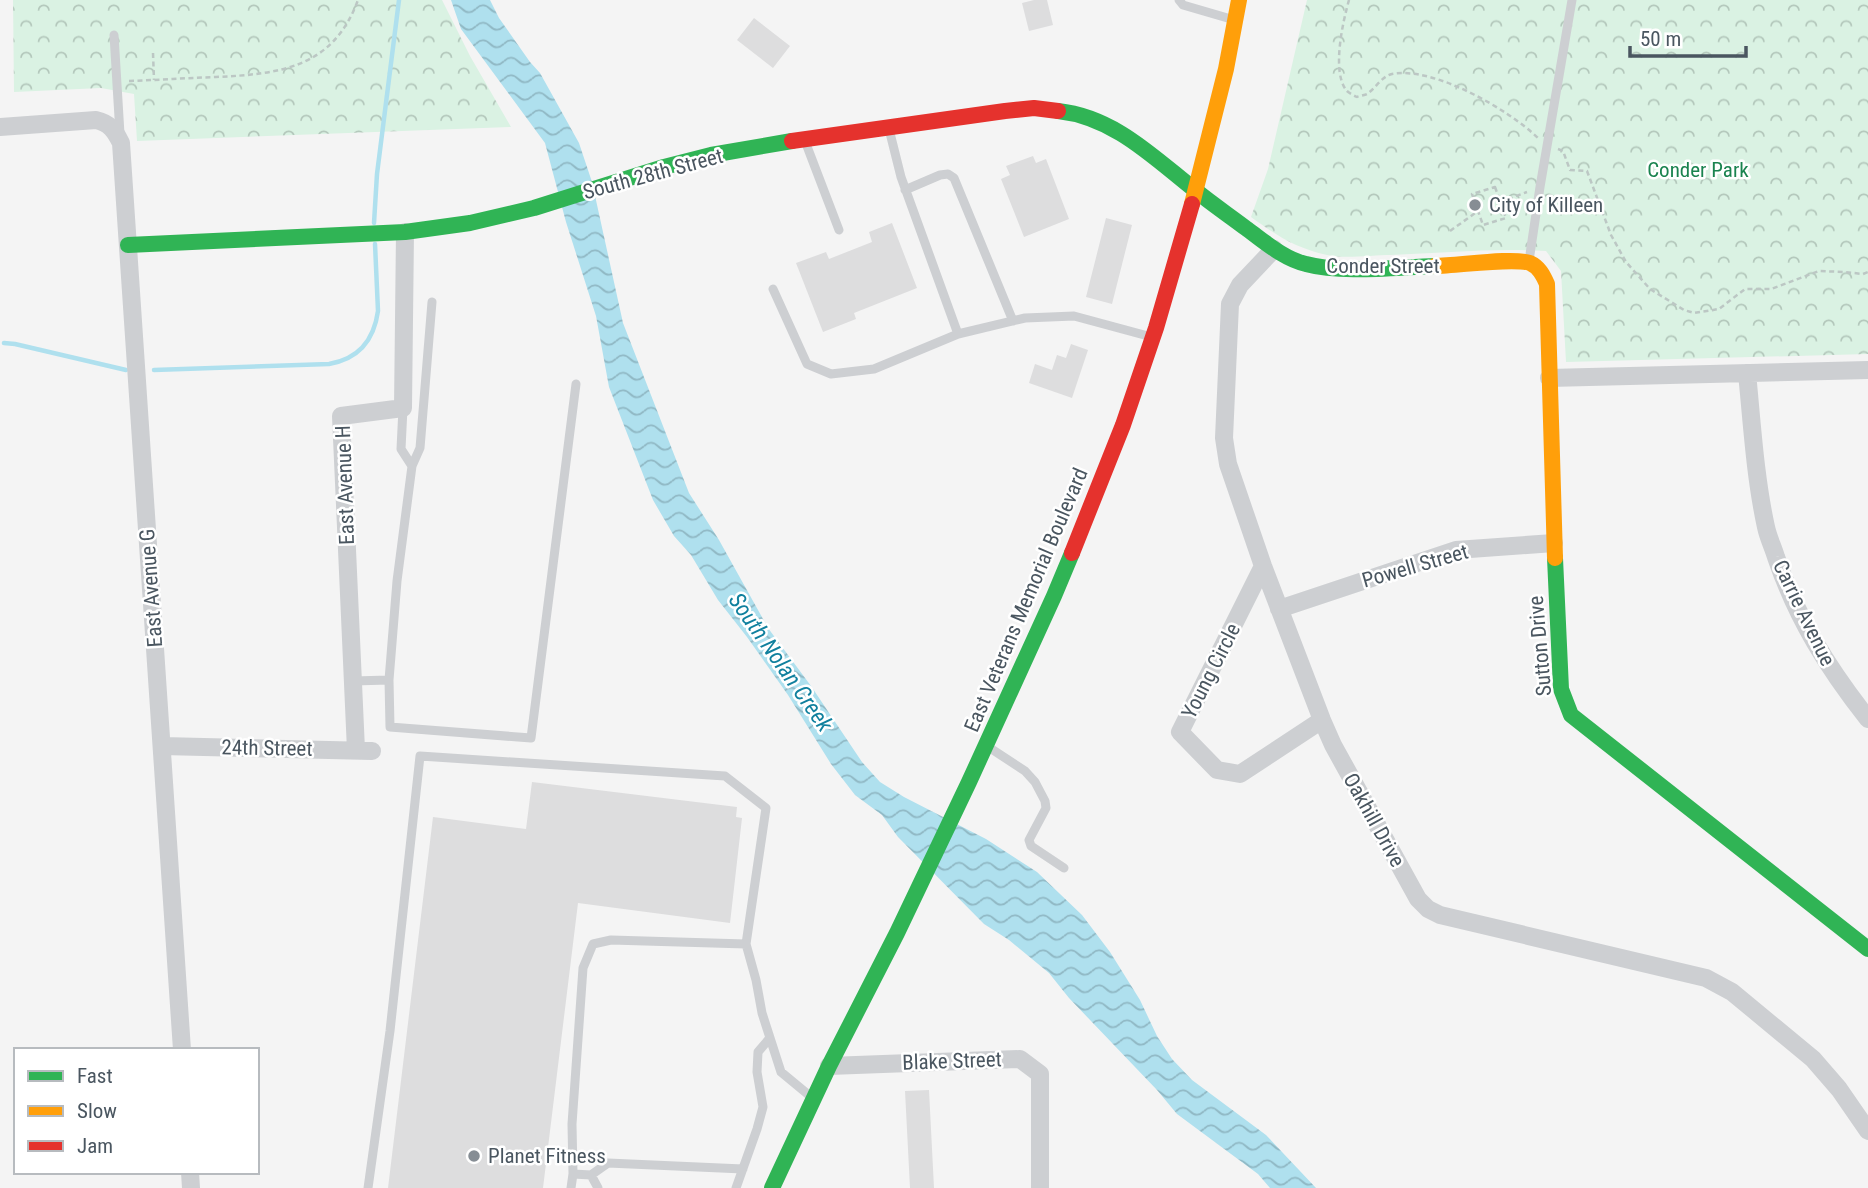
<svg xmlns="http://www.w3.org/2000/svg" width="1868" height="1188" font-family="'Roboto Condensed',sans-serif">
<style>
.park{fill:url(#park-crowns)}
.water{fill:url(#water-waves)}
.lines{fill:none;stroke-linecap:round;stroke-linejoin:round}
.stream{stroke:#afe0ee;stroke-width:4.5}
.building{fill:#ddddde}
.path{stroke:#bcc7c4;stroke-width:2.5;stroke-dasharray:5 3.5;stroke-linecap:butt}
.lane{stroke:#cdcfd2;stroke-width:9}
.street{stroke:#cdcfd2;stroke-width:18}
.fast{stroke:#30b455;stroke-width:16}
.slow{stroke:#ff9f0a;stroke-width:16}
.jam{stroke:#e5322d;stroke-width:16}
.poi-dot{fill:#868d94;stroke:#fff;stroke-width:2.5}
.labels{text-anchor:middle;stroke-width:5;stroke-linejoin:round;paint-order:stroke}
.park-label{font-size:21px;fill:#1a834f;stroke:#fff}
.street-label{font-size:21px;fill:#4a5660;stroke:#fff}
.poi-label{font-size:21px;fill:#4a5660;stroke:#fff;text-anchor:start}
.water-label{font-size:23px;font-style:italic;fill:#10809e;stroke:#fff}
</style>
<defs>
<pattern id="park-crowns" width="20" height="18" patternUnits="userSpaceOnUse" patternTransform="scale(1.75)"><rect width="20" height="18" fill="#daf2e3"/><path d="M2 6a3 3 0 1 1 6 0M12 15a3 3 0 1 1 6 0" fill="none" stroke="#b3c7bb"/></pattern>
<pattern id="water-waves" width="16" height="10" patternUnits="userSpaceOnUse" patternTransform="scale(1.75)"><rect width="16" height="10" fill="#afe0ee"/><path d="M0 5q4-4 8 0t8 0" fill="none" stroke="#90b8c4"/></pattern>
</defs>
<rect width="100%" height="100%" fill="#f4f4f4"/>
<path class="park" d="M13 0H442L470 56 511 127 137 141 134 94 101 88 14 92Z
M1307 0H1868V354L1566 362 1561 271 1546 251C1494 248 1443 253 1391 255 1372 255 1345 259 1327 255 1295 248 1276 235 1251 217L1268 169Z"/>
<path class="water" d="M451 0H490L499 18 530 62 540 73 579 143 592 182 623 323 689 493 719 540 768 628 811 686 862 762 880 782 904 797 986 839 1037 872 1082 915 1110 952 1140 1000 1157 1036 1172 1059 1192 1080 1266 1135 1316 1188H1270L1258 1174 1177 1114 1157 1090 1069 998 1049 973 1009 940 984 924 898 837 882 815 855 795 831 764 788 695 747 637 718 600 691 555 674 536 653 500 609 387 596 316 566 222 545 143 461 29Z"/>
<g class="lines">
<path class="stream" d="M374 223 377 174 399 0
M4 343 15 344 126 370
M154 370 329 364C358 359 374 340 378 311L375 244"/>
</g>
<path class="building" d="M1034 0H1047L1053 25 1029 31 1022 3Z
M754 18 790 46 773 68 737 40Z
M1033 156 1036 163 1046 159 1069 219 1024 237 1001 179 1010 175 1006 166Z
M1106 218 1132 225 1112 304 1086 297Z
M892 223 917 288 854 313 856 319 823 332 796 263 826 252 829 259 872 242 869 232Z
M1071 344 1088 350 1072 398 1029 383 1035 364 1052 370 1057 355 1066 358Z
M532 782 737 807 736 817 742 818 730 923 578 903 543 1188H388L433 817 526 829Z
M929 1090 934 1188H910L905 1091Z"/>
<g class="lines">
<path class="path" d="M1349 0C1343 21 1331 73 1347 91 1349 93 1355 96 1357 97 1359 96 1365 95 1367 94 1376 88 1382 76 1392 74 1434 66 1509 110 1538 138
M153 53 154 80
M129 81C158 80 187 78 216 77 280 74 333 68 358 0
M1558 149 1563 151 1570 170 1587 171 1611 235 1626 262 1650 289 1684 310 1694 313 1719 309 1745 289H1771L1819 271 1844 272 1863 274 1868 272
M1495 187 1506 218 1483 225 1472 194Z
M1500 202 1527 192
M1450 231 1478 211"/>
<path class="lane" d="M1179 0 1183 5 1231 19
M114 35 120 134
M805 141 839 230
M905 190 940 175 948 174 954 178 1013 321
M1529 261 1540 187 1572 0
M773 289 807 364 831 374 874 369 958 334 901 177 889 129
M958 334 1025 318 1074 316 1148 336
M412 466 420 448 432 302
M389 680 397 581 412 466 401 449 403 408
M353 681 389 680 390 727 531 738 576 384
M990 748 1025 771 1035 782 1045 801 1046 808 1029 840 1031 846 1064 868
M573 1174 591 1175 608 1163 743 1169
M591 1175 598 1188
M368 1188 390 1031 420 756 725 776 766 808 746 944
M571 1188 573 1174 572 1124 583 968 593 944 611 940 746 944 756 980 762 1013 781 1072 810 1096
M736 1188 757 1129 763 1107 757 1072 758 1052 769 1039"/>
<path class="street" d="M0 127 96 120C110 123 115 131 121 143L182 1050
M1274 249 1240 285 1230 304 1224 438 1228 464 1263 566 1322 720 1333 745 1418 899 1428 909 1440 915 1706 978 1732 992 1813 1059 1839 1089 1868 1131
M1747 373C1752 423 1755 477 1766 527 1768 537 1773 547 1776 557 1797 619 1828 668 1868 719
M1549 378 1868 370
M1263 566 1180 732 1217 770 1240 774 1322 720
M1279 609 1456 550 1554 543
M162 746 372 751
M356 750 341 416 403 408 405 232
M829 1066 1020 1059 1040 1074V1188
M190 1172 191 1188"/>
<path class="fast" d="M1058 111C1114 117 1153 157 1195 190 1212 204 1230 216 1247 229 1265 242 1284 259 1306 264 1343 274 1397 267 1435 266
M128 245 405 232 470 223 534 208 664 167 711 155 792 141
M1555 558 1561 689 1571 715 1868 949
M772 1188 829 1066 897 933 969 782 1054 596 1072 553"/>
<path class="slow" d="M1192 204 1226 69 1239 0
M1435 266C1457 266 1512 257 1530 263 1539 267 1543 275 1547 284L1555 558"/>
<path class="jam" d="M792 141 1005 111 1034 108 1058 111
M1072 553 1123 425 1156 328 1192 204"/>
</g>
<g class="poi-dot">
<circle cx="1475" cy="205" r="7"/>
<circle cx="474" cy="1156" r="7"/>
</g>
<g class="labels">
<g class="park-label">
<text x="1698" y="177">Conder Park</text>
</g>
<g class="street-label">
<text transform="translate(653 174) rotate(-15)" y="7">South 28th Street</text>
<text x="1383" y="273">Conder Street</text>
<text transform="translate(345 485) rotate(-92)" y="7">East Avenue H</text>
<text transform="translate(1415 566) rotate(-16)" y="7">Powell Street</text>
<text transform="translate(151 588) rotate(-94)" y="7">East Avenue G</text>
<text transform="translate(1026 600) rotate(-67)" y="7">East Veterans Memorial Boulevard</text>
<text transform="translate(1804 613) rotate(64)" y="7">Carrie Avenue</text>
<text transform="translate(1540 646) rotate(-95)" y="7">Sutton Drive</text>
<text transform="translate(1211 671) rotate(-63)" y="7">Young Circle</text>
<text transform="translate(267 748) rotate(1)" y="7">24th Street</text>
<text transform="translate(1374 820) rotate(61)" y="7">Oakhill Drive</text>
<text transform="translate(952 1061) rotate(-2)" y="7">Blake Street</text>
</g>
<g class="poi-label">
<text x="1489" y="212">City of Killeen</text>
<text x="488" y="1163">Planet Fitness</text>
</g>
<g class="water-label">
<text transform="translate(781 662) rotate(55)" y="8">South Nolan Creek</text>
</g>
</g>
<rect x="14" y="1048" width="245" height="126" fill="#ffffff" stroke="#b7bbbf" stroke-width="2"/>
<rect x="28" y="1071" width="35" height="10" fill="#30b455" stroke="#b7bbbf" stroke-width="2"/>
<text x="77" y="1083" font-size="21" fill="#4a5660">Fast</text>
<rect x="28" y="1106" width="35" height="10" fill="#ff9f0a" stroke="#b7bbbf" stroke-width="2"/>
<text x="77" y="1118" font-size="21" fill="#4a5660">Slow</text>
<rect x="28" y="1141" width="35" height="10" fill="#e5322d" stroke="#b7bbbf" stroke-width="2"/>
<text x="77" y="1153" font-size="21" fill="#4a5660">Jam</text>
<path d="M1630 46v10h116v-10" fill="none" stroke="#4a5660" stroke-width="3.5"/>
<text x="1640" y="46" font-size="21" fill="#4a5660" stroke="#ffffff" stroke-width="5" paint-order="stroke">50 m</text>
</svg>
